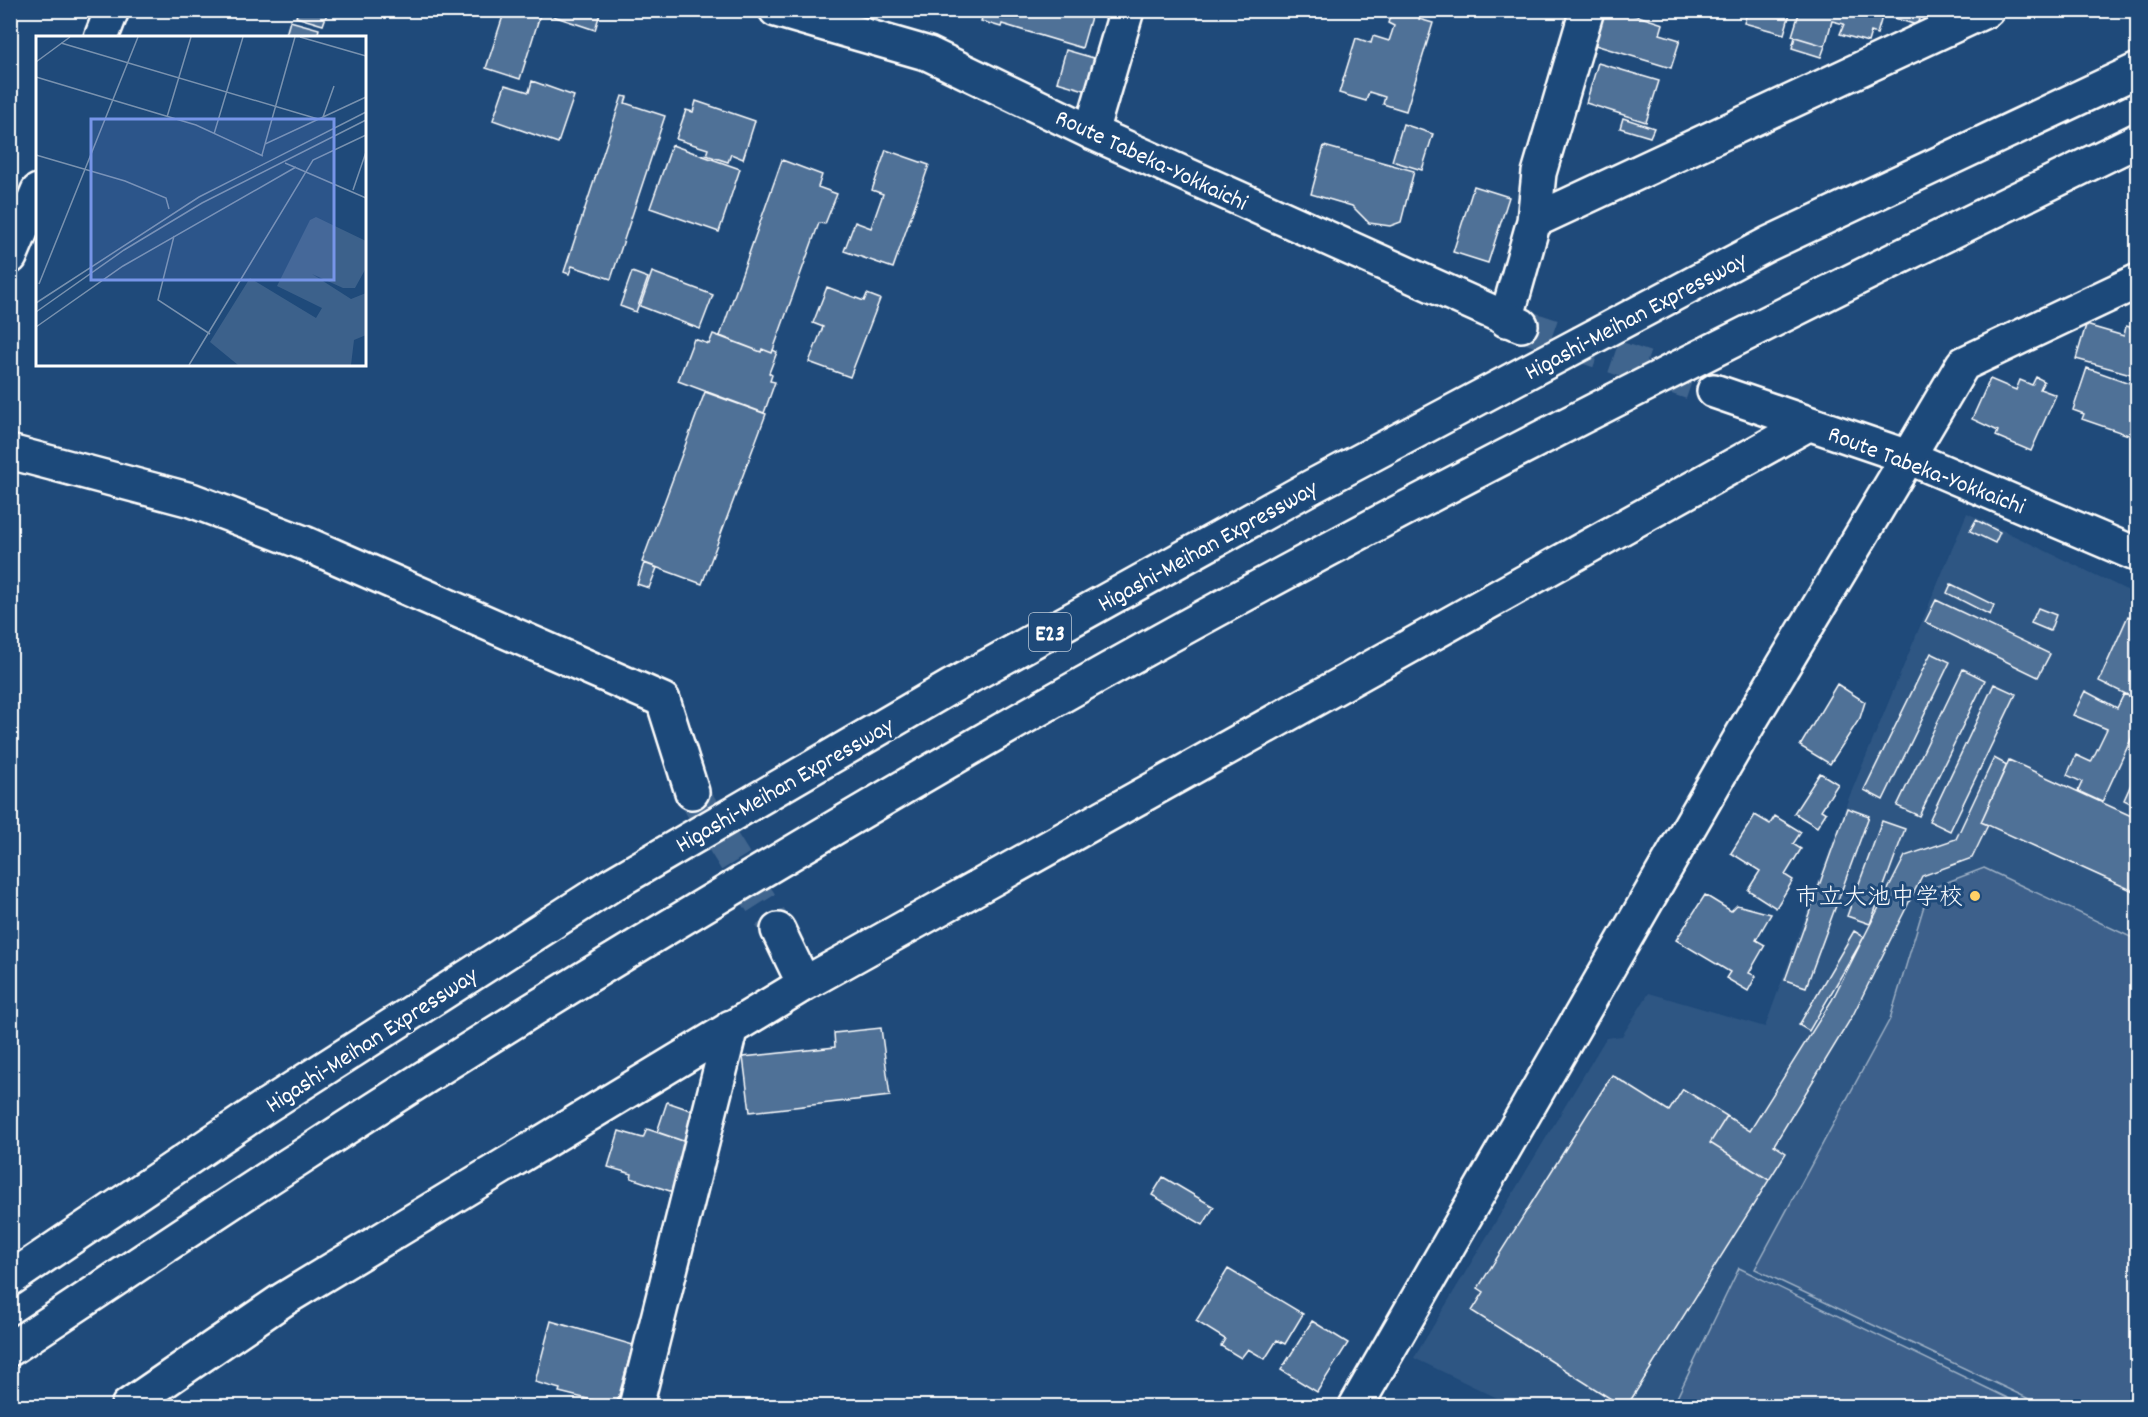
<svg xmlns="http://www.w3.org/2000/svg" width="2148" height="1417" font-family="Dekko,'Klee One',sans-serif">
<style>
.built{fill:#2e5683}
.green{fill:#3c618b;stroke:#9eb0c5;stroke-width:1.5}
.building{fill:#507197;stroke:#fff;stroke-width:1.5}
.lines{fill:none;stroke-linecap:round;stroke-linejoin:round}
.minor-tunnel{stroke:#41658e;stroke-width:33;stroke-dasharray:33 16;stroke-linecap:butt}
.secondary-tunnel{stroke:#41658e;stroke-width:33;stroke-dasharray:33 16;stroke-linecap:butt}
.minor-casing{stroke:#fff;stroke-width:38}
.tertiary-casing{stroke:#fff;stroke-width:38}
.secondary-casing{stroke:#fff;stroke-width:38}
.motorway-casing{stroke:#fff;stroke-width:38}
.minor{stroke:#1f4a7a;stroke-width:33}
.tertiary{stroke:#1f4a7a;stroke-width:33}
.secondary{stroke:#1f4a7a;stroke-width:33}
.motorway{stroke:#1f4a7a;stroke-width:33}
.poi-dot{fill:#ffd166;stroke:#1f4a7a;stroke-width:2}
.labels{text-anchor:middle;stroke-width:6;stroke-linejoin:round;paint-order:stroke}
.shield{fill:#1f4a7a;stroke:#bcc9d7;stroke-width:1.5}
.shield-label{font-size:22px;font-weight:bold;fill:#fff}
.street-label{font-size:24px;fill:#fff;stroke:#1f4a7a}
.poi-label{font-size:24px;fill:#fff;stroke:#1f4a7a;text-anchor:end}
.inset-road{fill:none;stroke:#7992af;stroke-width:1.5}
.view{fill:#7795e8;fill-opacity:0.15;stroke:#7795e8;stroke-width:3}
.inset-edge{fill:none;stroke:#fff;stroke-width:3}
</style>
<rect width="100%" height="100%" fill="#1f4a7a"/>
<filter id="ink" filterUnits="userSpaceOnUse"><feTurbulence type="fractalNoise" baseFrequency=".0167" numOctaves="2"/><feDisplacementMap in="SourceGraphic" scale="12" xChannelSelector="R" yChannelSelector="G"/><feConvolveMatrix kernelMatrix="1 2 1 2 8 2 1 2 1" color-interpolation-filters="sRGB"/></filter>
<g filter="url(#ink)">
<path class="built" d="M1967 513 2137 595V1406H1514L1414 1358 1606 1038 1622 1036 1649 993 1765 1027 1848 800Z"/>
<path class="green" d="M1984 868 2137 940V1406H2044L1755 1269 1890 1019 1929 889Z
M1739 1268 2024 1406H1673Z"/>
<path class="building" d="M298 10H326L328 11 323 25 296 17Z
M505 10H601L595 30 541 12 520 79 486 68Z
M977 10H1093L1082 48 1002 24 1001 27 981 21 982 18 976 16Z
M1392 10H1422L1419 19 1433 23 1406 111 1383 104 1385 97 1369 92 1366 101 1339 93 1356 38 1371 43 1373 36 1389 41 1394 26 1388 23Z
M1605 10H1619L1663 24 1660 34 1680 40 1671 68 1595 45Z
M1748 10H1791L1784 34 1744 23Z
M1800 10H1884L1877 34 1871 32 1868 42 1840 34 1844 24 1832 21 1825 46 1792 36Z
M1892 10H1922L1917 25 1890 17Z
M290 21 319 29 317 38H285Z
M1795 37 1825 46 1821 57 1792 48Z
M1066 50 1097 59 1088 91 1057 82Z
M1598 63 1659 81 1646 122 1586 103Z
M532 81 574 96 558 143 493 120 505 85 529 92Z
M622 96 627 97 625 103 665 116 611 279 572 266 569 274 564 272Z
M696 101 755 121 743 159 731 154 728 162 706 155 708 149 676 139 686 110 693 112Z
M1623 118 1654 128 1650 137 1620 128Z
M1403 124 1433 134 1422 170 1392 161Z
M672 145 740 169 719 232 650 208Z
M1324 146 1414 171 1401 222 1390 226 1369 223 1352 206 1311 194Z
M886 150 929 165 893 268 844 251 855 222 871 228 883 194 872 190Z
M782 160 822 175 818 187 837 194 825 224 819 223 772 353 762 349 761 352 720 336Z
M1474 186 1509 197 1488 263 1453 252Z
M632 272 648 278 636 312 620 306Z
M652 272 713 295 700 329 640 306Z
M827 287 864 301 867 294 880 299 850 377 809 362 823 327 813 323Z
M2086 325 2124 336 2126 326 2138 329V376L2076 359Z
M713 334 761 352 762 349 772 353 773 350 777 352 769 373 772 375 770 381 775 382 764 413 678 381 694 339 709 344Z
M2087 368 2138 386V434L2134 437 2082 419 2084 414 2073 410Z
M2036 377 2044 381 2040 389 2056 395 2031 451 1996 436 1998 431 1972 419 1990 379 2016 390 2020 380 2032 385Z
M705 392 766 414 702 584 642 562Z
M1976 520 2000 532 1995 543 1970 531Z
M644 563 657 568 649 588 637 584Z
M1951 584 1994 605 1990 615 1947 593Z
M1936 600 2050 654 2038 677 1925 622Z
M2038 608 2056 615 2050 631 2031 623Z
M2128 616 2138 620V700L2099 681Z
M1931 653 1950 662 1883 800 1864 790Z
M1963 669 1985 680 1919 816 1897 806Z
M1837 684 1865 702 1860 718 1830 764 1800 746Z
M1994 684 2016 694 1950 831 1929 821Z
M2085 691 2117 708 2124 694 2138 700V735L2134 733 2102 802 2078 791 2082 782 2067 775 2076 755 2091 762 2107 729 2073 715Z
M1994 758 2007 765 1981 822 1988 825 1972 858 1922 876 1853 1015 1774 1145 1786 1153 1769 1180 1710 1143 1727 1116 1750 1131 1832 1000 1905 856 1956 839Z
M2009 760 2138 819V893L1981 822Z
M1820 773 1838 784 1821 810 1826 813 1817 827 1794 813Z
M2133 780 2138 782V807L2124 800Z
M1847 808 1869 816 1806 987 1785 980Z
M1755 815 1770 824 1775 816 1801 832 1793 844 1801 849 1785 875 1793 880 1776 908 1748 890 1760 871 1731 853Z
M1882 821 1905 829 1870 924 1847 916Z
M1705 895 1731 911 1737 905 1771 914 1756 940 1765 945 1749 973 1756 976 1748 991 1726 978 1730 972 1676 940Z
M1854 931 1864 937 1809 1031 1799 1025Z
M881 1028 890 1096 750 1112 743 1057 835 1047 834 1033Z
M1612 1075 1669 1111 1683 1089 1727 1116 1710 1143 1769 1180 1627 1406H1622L1472 1311 1484 1292 1478 1288Z
M667 1102 699 1113 689 1143 657 1132Z
M647 1129 689 1143 673 1192 631 1178 632 1174 608 1167 619 1131 643 1138Z
M1163 1177 1214 1207 1203 1225 1152 1195Z
M1228 1269 1303 1314 1285 1344 1277 1340 1265 1359 1248 1349 1241 1358 1221 1346 1225 1339 1196 1321Z
M551 1321 633 1345 616 1406 559 1392 560 1389 535 1382Z
M1312 1321 1348 1343 1317 1392 1281 1370Z"/>
<g class="lines">
<path class="minor-tunnel" d="M692 792 778 930"/>
<path class="secondary-tunnel" d="M1521 325 1714 391"/>
<g class="minor-casing">
<path id="minor" d="M101 38 112 10
M1091 132 1127 10
M1534 221 1539 173 1587 10
M10 257 38 191
M1506 320 1534 221 1987 10
M10 452 191 500 304 543 663 700 692 792
M1908 457 1963 364 2138 281
M778 930 804 984
M128 1406 284 1299 804 984 1808 424
M636 1406 731 1027"/>
</g>
<g class="tertiary-casing">
<path id="tertiary" d="M1356 1406 1749 723 1908 457"/>
</g>
<g class="secondary-casing">
<path id="secondary" d="M776 10 929 54 1091 132 1521 325
M1714 391 1908 457 2138 555"/>
</g>
<g class="motorway-casing">
<path id="motorway" d="M10 1279 266 1106 611 885 952 686 1311 487 1768 244 2138 70
M10 1349C106 1286 201 1221 298 1159 521 1013 750 876 981 742 1357 525 1747 331 2138 140"/>
</g>
<use href="#minor" class="minor"/>
<use href="#tertiary" class="tertiary"/>
<use href="#secondary" class="secondary"/>
<use href="#motorway" class="motorway"/>
</g>
</g>
<circle class="poi-dot" cx="1975" cy="896" r="6"/>
<g class="labels">
<rect class="shield" x="1029" y="613" width="42" height="38" rx="4.5"/>
<g class="shield-label">
<text x="1050" y="640">E23</text>
</g>
<g class="street-label">
<text transform="translate(1152 159) rotate(25)" y="8">Route Tabeka-Yokkaichi</text>
<text transform="translate(1635 315) rotate(-28)" y="8">Higashi-Meihan Expressway</text>
<text transform="translate(1927 469) rotate(21)" y="8">Route Tabeka-Yokkaichi</text>
<text transform="translate(1207 545) rotate(-29)" y="8">Higashi-Meihan Expressway</text>
<text transform="translate(784 784) rotate(-30)" y="8">Higashi-Meihan Expressway</text>
<text transform="translate(371 1039) rotate(-33)" y="8">Higashi-Meihan Expressway</text>
</g>
<g class="poi-label">
<text x="1963" y="904">市立大池中学校</text>
</g>
</g>
<g transform="translate(36 36)">
<rect width="330" height="330" fill="#1f4a7a"/>
<path d="M280 181 330 205V232L319 252H307L276 238 315 263 330 257V299L318 304 315 329H202L174 306 214 242 280 282 286 272 241 250 274 184Z" fill="#3c618b"/>
<path class="inset-road" d="M264 1 330 20M25 7 282 83M0 26 34 1M0 41 160 89 227 120M131 81 155 1M287 81 298 50M178 98 207 1M229 108 259 1M0 119 89 145 130 162 133 173M226 119 229 108 330 61M249 127 330 162M317 154 330 116M138 200 122 264 174 298M3 248 102 1M0 267 163 161 330 76M0 276 88 214 166 167 330 84M0 291 87 230 260 131M153 329 277 124 330 99"/>
<path class="view" d="M55 83H298V244H55Z"/>
<rect width="330" height="330" class="inset-edge"/>
</g>
<rect width="2148" height="1417" fill="none" stroke="#1f4a7a" stroke-width="36"/>
<rect x="18" y="18" width="2112" height="1381" fill="none" stroke="#fff" stroke-width="2" filter="url(#ink)"/>
</svg>
